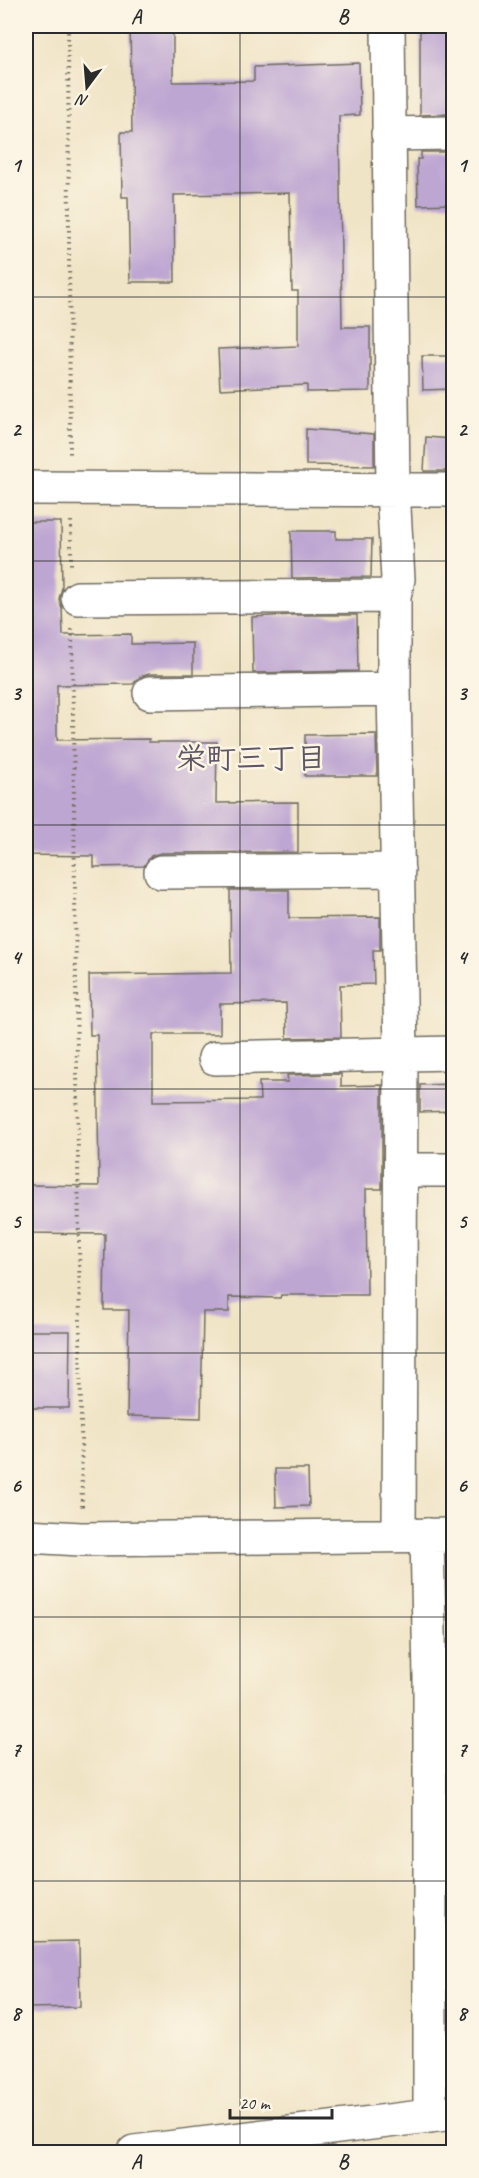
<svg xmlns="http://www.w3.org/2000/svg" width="479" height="2178" font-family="Caveat,'Klee One',sans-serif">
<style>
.building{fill:#bda6d2}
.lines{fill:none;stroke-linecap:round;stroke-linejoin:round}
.minor-casing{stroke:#706c61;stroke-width:36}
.path{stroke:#706c61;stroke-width:4;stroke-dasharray:1.5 4.5;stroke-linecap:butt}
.minor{stroke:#fff;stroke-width:33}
.grid{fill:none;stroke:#2b2b2b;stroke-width:1.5;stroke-opacity:0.55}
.labels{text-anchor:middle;stroke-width:5;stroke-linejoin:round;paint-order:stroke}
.neighbourhood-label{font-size:30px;font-weight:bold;fill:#5e5665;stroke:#fcf5e5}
.neatline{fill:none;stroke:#2b2b2b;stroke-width:2}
.grid-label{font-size:20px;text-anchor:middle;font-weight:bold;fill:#2b2b2b}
</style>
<rect width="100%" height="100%" fill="#fcf5e5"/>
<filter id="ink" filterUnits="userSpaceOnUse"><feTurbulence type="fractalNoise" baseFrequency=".0167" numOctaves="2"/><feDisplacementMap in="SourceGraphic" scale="12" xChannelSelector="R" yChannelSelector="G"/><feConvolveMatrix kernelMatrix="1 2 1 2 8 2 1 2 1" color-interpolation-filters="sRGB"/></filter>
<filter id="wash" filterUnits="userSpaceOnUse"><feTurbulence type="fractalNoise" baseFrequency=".008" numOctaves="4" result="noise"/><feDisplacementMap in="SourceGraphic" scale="24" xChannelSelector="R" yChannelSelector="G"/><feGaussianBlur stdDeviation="1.35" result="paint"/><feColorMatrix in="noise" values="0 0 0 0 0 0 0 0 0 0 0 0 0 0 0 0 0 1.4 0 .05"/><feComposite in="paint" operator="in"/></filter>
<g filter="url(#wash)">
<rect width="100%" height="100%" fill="#f0e4c6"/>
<g id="blocks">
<path class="building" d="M130 26H173V82L254 81V67L359 63 360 115 339 116 342 327H370V391L307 392V385L220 389 218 349 298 346V291H292L290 193 174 195 175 282H130L128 197H122L121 132H132Z
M420 31H453V114L420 115Z
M421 152H453V204L418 205 417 159H421Z
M422 356H453V389L423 390Z
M306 429 374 434V466L306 465Z
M426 437 453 439V471H424Z
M26 522H61L62 588 59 599 62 608 63 635 131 634V644L193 643V674H149L140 677 133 684 57 685V740L149 739V742H217L216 803 298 802V852L161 853 151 856 144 866 94 867V856L26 855Z
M291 531H336V539H372L371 577 292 578Z
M292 615H357L358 671 253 673 252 617Z
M376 734 377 776H305V735Z
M230 890H289V918L380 917V950H373L374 984 340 985 341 1037 287 1038 286 1003 220 1004V1034H153V1101L260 1100 259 1082H288L287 1075 341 1074V1086L382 1085V1189H366L367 1295H281L280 1298 229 1297V1312H203L201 1418 127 1416 129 1310H104L105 1234 26 1233V1185L99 1186 97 1035H90L89 975 231 973Z
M453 1084V1111L420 1112V1085Z
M26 1331H70L69 1408H26Z
M275 1469H308L309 1506 276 1507Z
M79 1941 80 2007 26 2008V1942Z"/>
</g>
</g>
<g filter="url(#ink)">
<use href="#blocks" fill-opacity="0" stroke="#706c61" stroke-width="1.5"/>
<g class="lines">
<g class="minor-casing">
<path id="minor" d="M388 26 393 491 398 579 394 596V689L401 1052 399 1534
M388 134 454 133
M26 488 454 490
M78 598 394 596
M150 693 394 689
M161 872 398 870
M215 1058 454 1053
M401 1170H454
M427 1535 430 1678V2116
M26 1536 81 1539 454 1535
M134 2152 454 2113"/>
</g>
<path class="path" d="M68 26 70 454
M71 521V565
M72 629 82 1507"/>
<use href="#minor" class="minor"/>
</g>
</g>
<path class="grid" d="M240 26V2152M26 297H454M26 561H454M26 825H454M26 1089H454M26 1353H454M26 1617H454M26 1881H454"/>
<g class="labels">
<g class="neighbourhood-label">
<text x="251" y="768">栄町三丁目</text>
</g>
</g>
<rect width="479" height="2178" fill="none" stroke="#fcf5e5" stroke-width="66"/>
<g transform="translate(87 87) rotate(196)" stroke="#fcf5e5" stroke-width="4.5" paint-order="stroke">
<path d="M0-4.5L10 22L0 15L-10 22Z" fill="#2b2b2b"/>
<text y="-9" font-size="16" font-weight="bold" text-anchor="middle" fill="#2b2b2b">N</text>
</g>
<path d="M230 2109v9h102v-9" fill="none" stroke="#2b2b2b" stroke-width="3"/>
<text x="239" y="2109" font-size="18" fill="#2b2b2b" stroke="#fcf5e5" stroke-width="4.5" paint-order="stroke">20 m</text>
<rect x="33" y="33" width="413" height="2112" class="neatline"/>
<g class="grid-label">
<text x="136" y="23">A</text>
<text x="343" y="23">B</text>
<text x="16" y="172">1</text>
<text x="462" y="172">1</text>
<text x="16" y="436">2</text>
<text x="462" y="436">2</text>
<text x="16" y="700">3</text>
<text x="462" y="700">3</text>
<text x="16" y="964">4</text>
<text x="462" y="964">4</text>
<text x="16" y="1228">5</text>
<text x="462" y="1228">5</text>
<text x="16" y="1492">6</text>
<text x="462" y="1492">6</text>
<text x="16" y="1756">7</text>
<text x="462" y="1756">7</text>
<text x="16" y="2020">8</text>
<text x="462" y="2020">8</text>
<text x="136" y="2168">A</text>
<text x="343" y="2168">B</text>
</g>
</svg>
